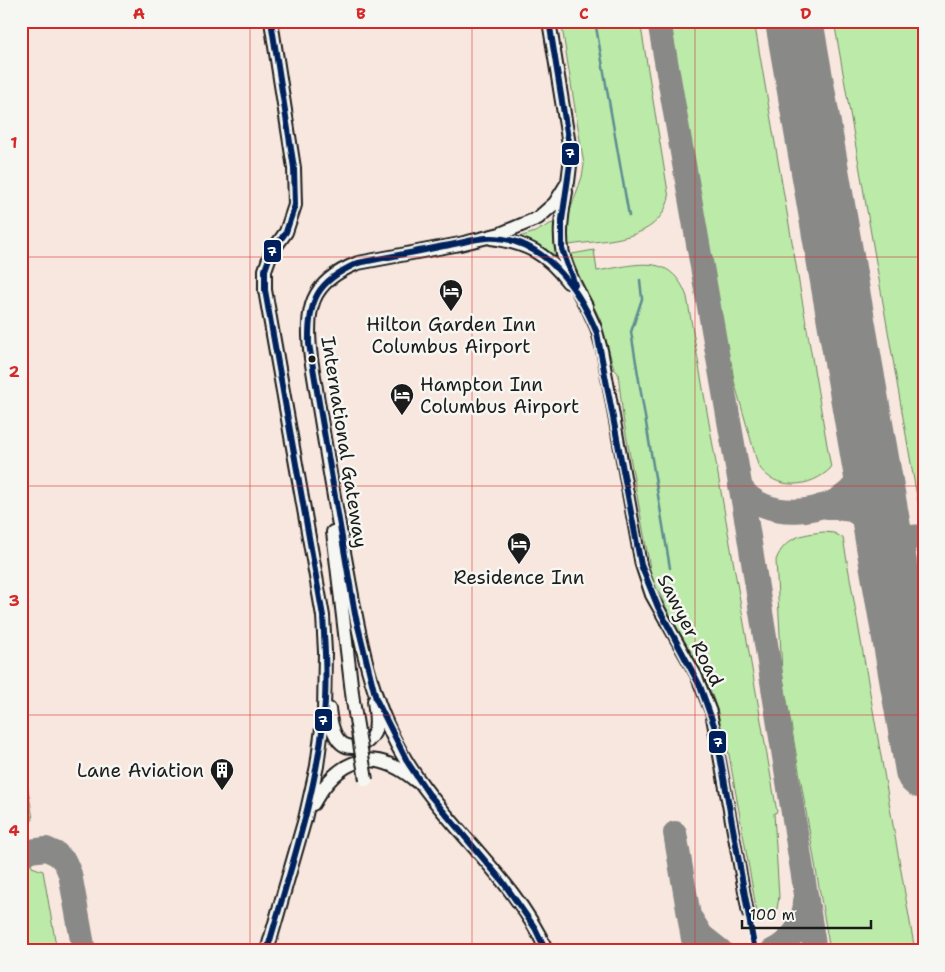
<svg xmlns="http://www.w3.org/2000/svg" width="945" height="972" font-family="'Shantell Sans',sans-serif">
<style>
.built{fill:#f8e7de}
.green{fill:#bceaa8;stroke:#6c8362}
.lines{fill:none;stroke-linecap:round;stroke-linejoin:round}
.stream{stroke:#5c8d91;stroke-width:2.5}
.taxiway{stroke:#898987;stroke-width:24}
.runway{stroke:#898987;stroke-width:58}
.minor-tunnel{stroke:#d5d5d2;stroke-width:10;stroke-dasharray:10 5;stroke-linecap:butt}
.minor-casing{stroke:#1c1c1c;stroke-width:14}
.major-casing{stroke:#1c1c1c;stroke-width:16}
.minor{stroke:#f6f6f2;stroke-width:10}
.major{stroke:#f6f6f2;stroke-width:12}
.major-bridge-casing{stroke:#1c1c1c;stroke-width:16;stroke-linecap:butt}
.major-bridge{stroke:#f6f6f2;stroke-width:12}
.bus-1-casing{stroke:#f6f6f2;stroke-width:10}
.bus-1{stroke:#00205b;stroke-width:6}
.grid{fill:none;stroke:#d62828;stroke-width:1;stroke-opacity:0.55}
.bus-dot{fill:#1c1c1c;stroke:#f6f6f2;stroke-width:2}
.labels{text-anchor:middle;stroke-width:5;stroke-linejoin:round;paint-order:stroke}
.poi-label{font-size:19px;fill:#1c1c1c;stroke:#f6f6f2}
.street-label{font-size:19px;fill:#1c1c1c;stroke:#f6f6f2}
.line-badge{stroke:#f6f6f2;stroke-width:2}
.badge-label{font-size:14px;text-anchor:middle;font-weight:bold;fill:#fff}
.neatline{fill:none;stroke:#d62828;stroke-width:2}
.grid-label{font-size:16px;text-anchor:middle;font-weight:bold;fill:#d62828}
</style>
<rect width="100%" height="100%" fill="#f6f6f2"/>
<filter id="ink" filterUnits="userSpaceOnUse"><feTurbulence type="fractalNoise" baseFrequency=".02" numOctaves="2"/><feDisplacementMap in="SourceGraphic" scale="10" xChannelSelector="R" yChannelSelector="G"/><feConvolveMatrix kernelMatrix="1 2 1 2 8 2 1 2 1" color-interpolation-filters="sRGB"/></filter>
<g filter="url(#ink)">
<path class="built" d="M21 21H924V951H21Z"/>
<path class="green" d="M561 21H640L669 198C658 242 608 239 569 245L566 243 567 219 582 177 584 165Z
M670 21H754L831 468C811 488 775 492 758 465L734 381 731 361H729Z
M834 21H924V512H920L913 475Z
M552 223 554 225 560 263 516 238 535 232Z
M594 250 597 271C635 265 671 251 687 297L777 812 774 813 779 897 777 909 757 913 726 738H724C719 718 715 698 705 680 688 644 665 611 651 574L623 417 618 373 614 369 600 319 569 258 572 254Z
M824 532 834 533 843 538 915 951H830L782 672 776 560C785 537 802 534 824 532Z
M21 747 33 819 26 829 27 838 21 839Z
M31 863 32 867 43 871 57 951H21V865Z"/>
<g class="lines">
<path class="stream" d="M595 21 629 216
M640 280 642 299 631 332 670 568"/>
<path class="taxiway" d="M659 21 746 518 815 951
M740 486C762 522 830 516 854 486 866 470 866 453 866 434
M821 506 852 510 897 538 924 536
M889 569C889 551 894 542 913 538
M675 833 695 951
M21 852 46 849 57 854 65 862 70 874 84 951
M692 920 702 936 721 951
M772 951C792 941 804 923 805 901"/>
<path class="runway" d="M794 21 924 770"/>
<path class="minor-tunnel" d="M748 913 755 951"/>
<g class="minor-casing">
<path id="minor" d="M586 306 596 328 602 350 641 565 651 595 696 675 711 712 748 913"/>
</g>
<g class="major-casing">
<path id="major" d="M566 192C555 246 561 259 586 306
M491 238C527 243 546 253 568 282
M333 532 353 701
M329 709C331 727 336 752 359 746 365 744 371 739 374 733 378 724 375 711 374 701
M313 804C339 758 373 745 416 781
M267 951 305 819 317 766 324 713 325 652 323 616 265 290V270L271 253 286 232 295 205 294 168 271 21
M547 951C513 875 443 825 402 754 368 695 358 628 346 563 333 495 322 426 311 358 305 310 309 282 358 263L460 244 500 234 538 218 555 203 568 182 571 157 549 21"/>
</g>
<use href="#minor" class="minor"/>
<use href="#major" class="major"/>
<g class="major-bridge-casing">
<path id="major-bridge" d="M353 701 366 780"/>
</g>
<use href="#major-bridge" class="major-bridge"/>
<g class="bus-1-casing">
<path id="bus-1" d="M549 21 571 157 562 220V249L575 285
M267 951C289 873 316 796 324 715 327 682 325 648 323 616L265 290V270L271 253 286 232 295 205 294 168 271 21
M546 951 535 928 503 882 428 793 408 763 376 699 355 614 309 344C308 300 317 281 358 263 387 257 416 252 444 246 458 244 472 239 486 238 542 235 578 287 597 333L641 565 658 607 700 686 715 728 755 951"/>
</g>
<use href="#bus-1" class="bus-1"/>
</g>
</g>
<path class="grid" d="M250 21V951M472 21V951M695 21V951M21 257H924M21 486H924M21 715H924"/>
<defs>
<g id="hotel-pin" transform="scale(1.25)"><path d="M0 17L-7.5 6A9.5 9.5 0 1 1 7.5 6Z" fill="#1c1c1c" stroke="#f6f6f2"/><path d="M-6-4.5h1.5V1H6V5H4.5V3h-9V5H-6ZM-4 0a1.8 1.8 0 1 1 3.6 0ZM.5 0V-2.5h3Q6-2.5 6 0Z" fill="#fff"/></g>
<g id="building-pin" transform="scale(1.25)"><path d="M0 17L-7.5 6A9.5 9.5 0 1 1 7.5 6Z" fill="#1c1c1c" stroke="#f6f6f2"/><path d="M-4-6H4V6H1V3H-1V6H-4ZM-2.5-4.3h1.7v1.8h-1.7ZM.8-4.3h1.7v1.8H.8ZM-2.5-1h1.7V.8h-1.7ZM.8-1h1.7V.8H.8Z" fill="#fff"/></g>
</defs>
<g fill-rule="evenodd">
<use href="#hotel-pin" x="451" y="291"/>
<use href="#hotel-pin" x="402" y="395"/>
<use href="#hotel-pin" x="519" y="544"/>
<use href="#building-pin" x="222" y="770"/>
</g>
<circle class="bus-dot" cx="312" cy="359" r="4.5"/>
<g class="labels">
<g class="poi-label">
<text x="451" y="331">Hilton Garden Inn<tspan x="451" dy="22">Columbus Airport</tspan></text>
<text x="420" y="391" text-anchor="start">Hampton Inn<tspan x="420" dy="22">Columbus Airport</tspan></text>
<text x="519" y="584">Residence Inn</text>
<text x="204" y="777" text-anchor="end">Lane Aviation</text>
</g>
<g class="street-label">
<text transform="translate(345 442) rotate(81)" y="7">International Gateway</text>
<text transform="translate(691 630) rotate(63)" y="7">Sawyer Road</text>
</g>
</g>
<g class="line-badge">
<rect x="561" y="142" width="19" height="24" rx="5" fill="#00205b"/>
<rect x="263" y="239" width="19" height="24" rx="5" fill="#00205b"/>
<rect x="314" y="708" width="19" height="24" rx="5" fill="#00205b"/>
<rect x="708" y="730" width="19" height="24" rx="5" fill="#00205b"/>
</g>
<g class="badge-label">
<text x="570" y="158">7</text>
<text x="272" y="256">7</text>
<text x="323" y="725">7</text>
<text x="718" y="747">7</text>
</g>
<rect width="945" height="972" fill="none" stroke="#f6f6f2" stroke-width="55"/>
<path d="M742 920v8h129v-8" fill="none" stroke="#1c1c1c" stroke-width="2.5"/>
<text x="750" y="920" font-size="15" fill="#1c1c1c" stroke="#f6f6f2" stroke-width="4" paint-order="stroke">100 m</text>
<rect x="28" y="28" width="890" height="916" class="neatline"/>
<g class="grid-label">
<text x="139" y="19">A</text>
<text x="361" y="19">B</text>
<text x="584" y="19">C</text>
<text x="806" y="19">D</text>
<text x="14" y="148">1</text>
<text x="14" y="377">2</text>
<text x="14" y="606">3</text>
<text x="14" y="836">4</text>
</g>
</svg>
